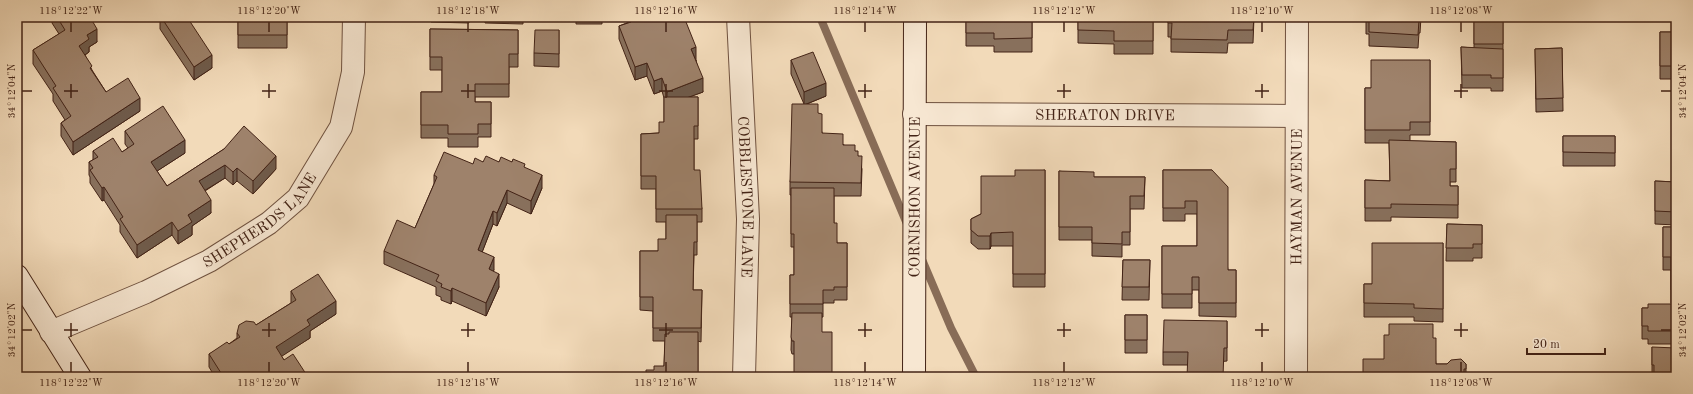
<svg xmlns="http://www.w3.org/2000/svg" width="1693" height="394" font-family="'Old Standard TT',serif">
<style>
.lines{fill:none;stroke-linecap:round;stroke-linejoin:round}
.stream{stroke:#886c57;stroke-width:8}
.street-casing{stroke:#6f513f;stroke-width:24}
.secondary-casing{stroke:#432316;stroke-width:24}
.street{stroke:#f7e7d2;stroke-width:22}
.secondary{stroke:#f7e7d2;stroke-width:22}
.wall{fill:#88705c;stroke:#432316}
.shaded-wall{fill:#6f5b4b;stroke:#432316}
.building{fill:#9e826b;stroke:#432316}
.ticks{fill:none;stroke:#432316;stroke-width:1.5}
.labels{text-anchor:middle;stroke-width:3;stroke-linejoin:round;paint-order:stroke}
.street-label{font-size:15px;fill:#432316;stroke:#f7e7d2}
.neatline{fill:none;stroke:#432316;stroke-width:1.5}
.ticks-label{font-size:10px;text-anchor:middle;fill:#432316}
</style>
<rect width="100%" height="100%" fill="#f2dab9"/>
<filter id="stains"><feTurbulence type="fractalNoise" baseFrequency=".005" numOctaves="4"/><feColorMatrix values="0 0 0 0 .2 0 0 0 0 .09 0 0 0 0 .02 0 0 0 .5 -.17"/></filter>
<radialGradient id="worn" r=".72"><stop offset=".6" stop-color="#630" stop-opacity="0"/><stop offset="1" stop-color="#630" stop-opacity=".3"/></radialGradient>
<g class="lines">
<path class="stream" d="M820 17 907 224
M921 257 951 328 976 377"/>
<g class="street-casing">
<g id="street">
<path id="s1" d="M738 17 748 219 744 377"/>
<path id="s2" d="M914 114 1296 116"/>
<path id="s3" d="M51 332 146 292 209 261 269 223 298 198 341 127 353 72 354 17"/>
<path id="s4" d="M1296 377 1297 17"/>
</g>
</g>
<g class="secondary-casing">
<g id="secondary">
<path d="M17 276 80 377"/>
<path id="s5" d="M914 377 915 17"/>
</g>
</g>
<use href="#street" class="street"/>
<use href="#secondary" class="secondary"/>
</g>
<path class="wall" d="M52 17H90L97 42 89 47V52L85 55 92 70 106 92 140 111 73 155 61 136V123L65 120 53 101V94L33 64V50L59 34 52 23Z
M160 17H187L212 68 194 80 160 29Z
M238 17H287V48H238Z
M431 17H523V24L485 23V18H469V23L431 22Z
M576 17H602V24H576Z
M629 17 696 60 703 92 689 97H698V139H694V170L702 209V222H697V255H694L693 290H702L701 342 698 341V375L701 377 654 370 664 366 665 341H653V311L640 310V251H658L666 239V222H656V189H641V134L659 133 664 122V98L662 91 654 94 647 76 635 80 619 39V26L629 22Z
M966 17H1032V52H994V46H966Z
M1078 17H1153V54H1114V44L1078 43Z
M1168 17H1254L1253 43H1228L1227 53 1171 52V37H1168Z
M1366 17H1421L1420 33H1419L1418 48 1369 46V34H1366Z
M1474 17H1503V91H1491V88H1462L1461 47 1474 48Z
M1526 17H1557V20H1526Z
M430 29 518 30V67H509V97H475V102H491V137H478V147H448V138H421V92H442V70H430Z
M559 30V67L534 66V53Z
M1660 32H1676V79H1660Z
M1562 48 1563 111 1536 112 1535 49Z
M791 60 826 96 807 104 818 113 822 133 855 151 858 156 862 169 861 196H834V223L837 243H847V300H834V303H823V317H822L794 354H792L791 350 792 317H790V275H794V247H791V195H790V182L804 104 791 74Z
M1430 60V135H1410V141L1456 142V182H1450V186H1458V218L1391 217V221H1365V180L1390 181 1389 143H1365V88H1371Z
M125 131 185 153 157 171 167 186 224 149 276 169 253 194 237 181 233 185 225 178 205 191 211 213 192 226V235L178 244 172 235 137 258 120 232V225L104 200 102 201 90 183V177L89 175V162L93 160V151L122 152 128 148 125 144Z
M1563 136H1615V166H1563Z
M483 162H512L525 168 542 188 531 214 507 203 497 226 493 224 482 252 494 270 493 271 499 287 486 316 452 301 451 304 441 300V297L436 295V287L384 264V251L415 228 434 184V175Z
M1045 170V287H1013V246H991L990 249H978L971 243V219L981 214 1015 176Z
M1163 170H1212L1228 270H1236V317L1199 316V290H1192V308H1162V246H1197V214H1185V221H1163Z
M1059 171 1094 177H1145L1144 209H1130V245H1122V257L1092 256V240H1059Z
M1655 181 1676 182V225L1655 224Z
M1447 224 1482 225V258H1473V261H1446Z
M1663 227H1676V303H1671V270H1663Z
M1443 243V322L1414 321V317H1364V284H1372Z
M1123 260H1150L1149 300H1122Z
M291 291 336 314 310 331V338L281 356 284 360 308 377H215L209 367V354L229 344 237 338V333L256 325 291 303Z
M1676 304V344H1648V339H1642V308H1648Z
M1125 315H1147V353H1125Z
M1227 321V361L1188 365H1163V352Z
M1433 338 1436 364H1466V377H1363L1384 359Z
M1652 347 1676 377H1652Z"/>
<path class="shaded-wall" d="M97 29V42L89 47V52L79 59V46L87 35Z
M696 47V61L691 49Z
M212 55V68L194 80V67Z
M647 63V76L635 80V67Z
M662 78V91L654 94V81Z
M703 78V92L667 105V92Z
M826 83V96L804 105V92Z
M140 98V111L73 155V142Z
M185 140V153L151 175V162Z
M276 156V169L253 194V181Z
M225 165V178L199 194V181Z
M237 168V181L233 185V172Z
M542 175V188L531 214V201Z
M104 187V200L102 201V188Z
M507 190V203L497 226V213Z
M211 200V213L192 226V235L178 244V231L188 215Z
M493 211V224L478 263V250Z
M172 222V235L137 258V245Z
M991 233V246L990 249V236Z
M494 257V270L489 282V269Z
M499 274V287L486 316V303Z
M452 288V301L451 304V291Z
M336 301V314L310 331V338L276 360V347L307 320Z"/>
<path class="building" d="M57 17H90L97 29 87 35 89 39 79 46 92 66 90 68 106 92 128 78 140 98 73 142 61 123 71 116 53 88 56 86 33 50 65 30Z
M161 17H187L212 55 194 67Z
M238 17H287V35H238Z
M629 17H684L696 47 691 49 703 78 667 92 662 78 654 81 647 63 635 67 619 26 631 22Z
M966 17H1032V38L994 39V33H966Z
M1078 17H1153V41H1114V31L1078 30Z
M1168 17H1254L1253 30H1228L1227 40 1171 39 1172 23H1168Z
M1366 17H1420V20H1419L1418 35 1369 32V21H1366Z
M1474 17H1503V44H1474Z
M430 29 518 30V54H509V84H475V102H491V124H478V134H448V125H421V92H442V57H430Z
M535 30H559V54L534 53Z
M1660 32H1676V66H1660Z
M1461 47 1503 49V78H1491V75H1462Z
M1562 48 1563 98 1536 99 1535 49Z
M813 52 826 83 804 92 791 60Z
M1371 60H1430V122H1410V130H1365V88H1371Z
M664 97H698V126H694V170H700L702 209H656V176H641V134L659 133V122H664Z
M792 104H818V113L822 114V133L843 134V145H855V151H858V156H862L861 183 790 182Z
M163 106 185 140 151 162 167 186 224 149 244 126 276 156 253 181 237 168 233 172 225 165 199 181 211 200 188 215 192 222 178 231 172 222 137 245 120 219 123 217 104 187 102 188 90 170 93 168 89 162 98 157 93 151 113 138 122 152 134 144 125 131Z
M1563 136H1615V153L1563 152Z
M1389 140 1456 142V169H1450V186H1458V205L1391 204V208H1365V180L1390 181Z
M444 152 473 164 475 158 483 162 486 156 499 162 501 157 512 162 513 159 525 164 524 167 542 175 531 201 507 190 497 213 493 211 478 250 494 257 489 269 499 274 486 303 452 288 451 291 441 287 442 284 436 281 439 275 384 251 397 220 415 228 437 177 434 175Z
M1015 170H1045V274H1013V232L991 233 990 236H978L971 230V219L981 214V176H1015Z
M1163 170H1212L1228 187V270H1236V303H1199V277H1192V294H1162V246H1197V201H1185V208H1163Z
M1059 171 1094 172V177H1145L1144 196H1130V232H1122V244L1092 243V227H1059Z
M1655 181 1676 182V212L1655 211Z
M791 188H834V223H837V243H847V287H834V290H823V304H790V275H794V234H791Z
M666 215H697V242H694L693 290H702L701 328H653V297H640V251H658V239H666Z
M1447 224 1482 225V244H1473V248H1446Z
M1663 227H1676V290H1671V257H1663Z
M1372 243H1443V309L1414 308V304L1364 303V284H1372Z
M1123 260H1150L1149 287H1122Z
M318 274 336 301 307 320 310 325 276 347 284 360 293 354 308 377H215L221 373 209 354 227 342 229 344 240 337 237 333 239 325 246 321 254 322 256 325 296 300 291 291Z
M1648 304H1676V331H1648V326H1642V308H1648Z
M792 313H822V332H832V377H794V341H792L791 337Z
M1125 315H1147V340H1125Z
M1164 320 1227 321V348H1224L1223 377H1187L1188 352H1163Z
M1389 324H1433V338H1436V364H1447L1451 360 1461 359 1466 364V369H1464V377H1363V359H1384V335H1389Z
M669 332H698V375H701V377H646V370H654V366H664L665 334H669Z
M1652 347 1676 348V377H1654V365H1652Z"/>
<path class="ticks" d="M71 22V32M269 22V32M468 22V32M666 22V32M865 22V32M1064 22V32M1262 22V32M1461 22V32M71 84V98M269 84V98M468 84V98M666 84V98M865 84V98M1064 84V98M1262 84V98M1461 84V98M22 91H32M64 91H78M262 91H276M461 91H475M659 91H673M858 91H872M1057 91H1071M1255 91H1269M1454 91H1468M1661 91H1671M71 323V337M269 323V337M468 323V337M666 323V337M865 323V337M1064 323V337M1262 323V337M1461 323V337M22 330H32M64 330H78M262 330H276M461 330H475M659 330H673M858 330H872M1057 330H1071M1255 330H1269M1454 330H1468M1661 330H1671M71 362V372M269 362V372M468 362V372M666 362V372M865 362V372M1064 362V372M1262 362V372M1461 362V372"/>
<g class="labels">
<g class="street-label">
<text dy="5" stroke="none"><textPath href="#s2" startOffset="191">SHERATON DRIVE</textPath></text>
<text dy="5" stroke="none"><textPath href="#s1" startOffset="180">COBBLESTONE LANE</textPath></text>
<text dy="5" stroke="none"><textPath href="#s5" startOffset="180">CORNISHON AVENUE</textPath></text>
<text dy="5" stroke="none"><textPath href="#s4" startOffset="180">HAYMAN AVENUE</textPath></text>
<text dy="5" stroke="none"><textPath href="#s3" startOffset="239">SHEPHERDS LANE</textPath></text>
</g>
</g>
<rect width="1693" height="394" fill="none" stroke="#f2dab9" stroke-width="44"/>
<path d="M1527 348v6h78v-6" fill="none" stroke="#432316" stroke-width="2"/>
<text x="1533" y="348" font-size="12" fill="#432316" stroke="#f7e7d2" stroke-width="3" paint-order="stroke">20 m</text>
<rect x="22" y="22" width="1649" height="350" class="neatline"/>
<g class="ticks-label">
<text x="71" y="14">118°12'22"W</text>
<text x="269" y="14">118°12'20"W</text>
<text x="468" y="14">118°12'18"W</text>
<text x="666" y="14">118°12'16"W</text>
<text x="865" y="14">118°12'14"W</text>
<text x="1064" y="14">118°12'12"W</text>
<text x="1262" y="14">118°12'10"W</text>
<text x="1461" y="14">118°12'08"W</text>
<text transform="translate(11 91) rotate(-90)" y="4">34°12'04"N</text>
<text transform="translate(1682 91) rotate(-90)" y="4">34°12'04"N</text>
<text transform="translate(11 330) rotate(-90)" y="4">34°12'02"N</text>
<text transform="translate(1682 330) rotate(-90)" y="4">34°12'02"N</text>
<text x="71" y="386">118°12'22"W</text>
<text x="269" y="386">118°12'20"W</text>
<text x="468" y="386">118°12'18"W</text>
<text x="666" y="386">118°12'16"W</text>
<text x="865" y="386">118°12'14"W</text>
<text x="1064" y="386">118°12'12"W</text>
<text x="1262" y="386">118°12'10"W</text>
<text x="1461" y="386">118°12'08"W</text>
</g>
<rect width="100%" height="100%" filter="url(#stains)"/>
<rect width="100%" height="100%" fill="url(#worn)"/>
</svg>
